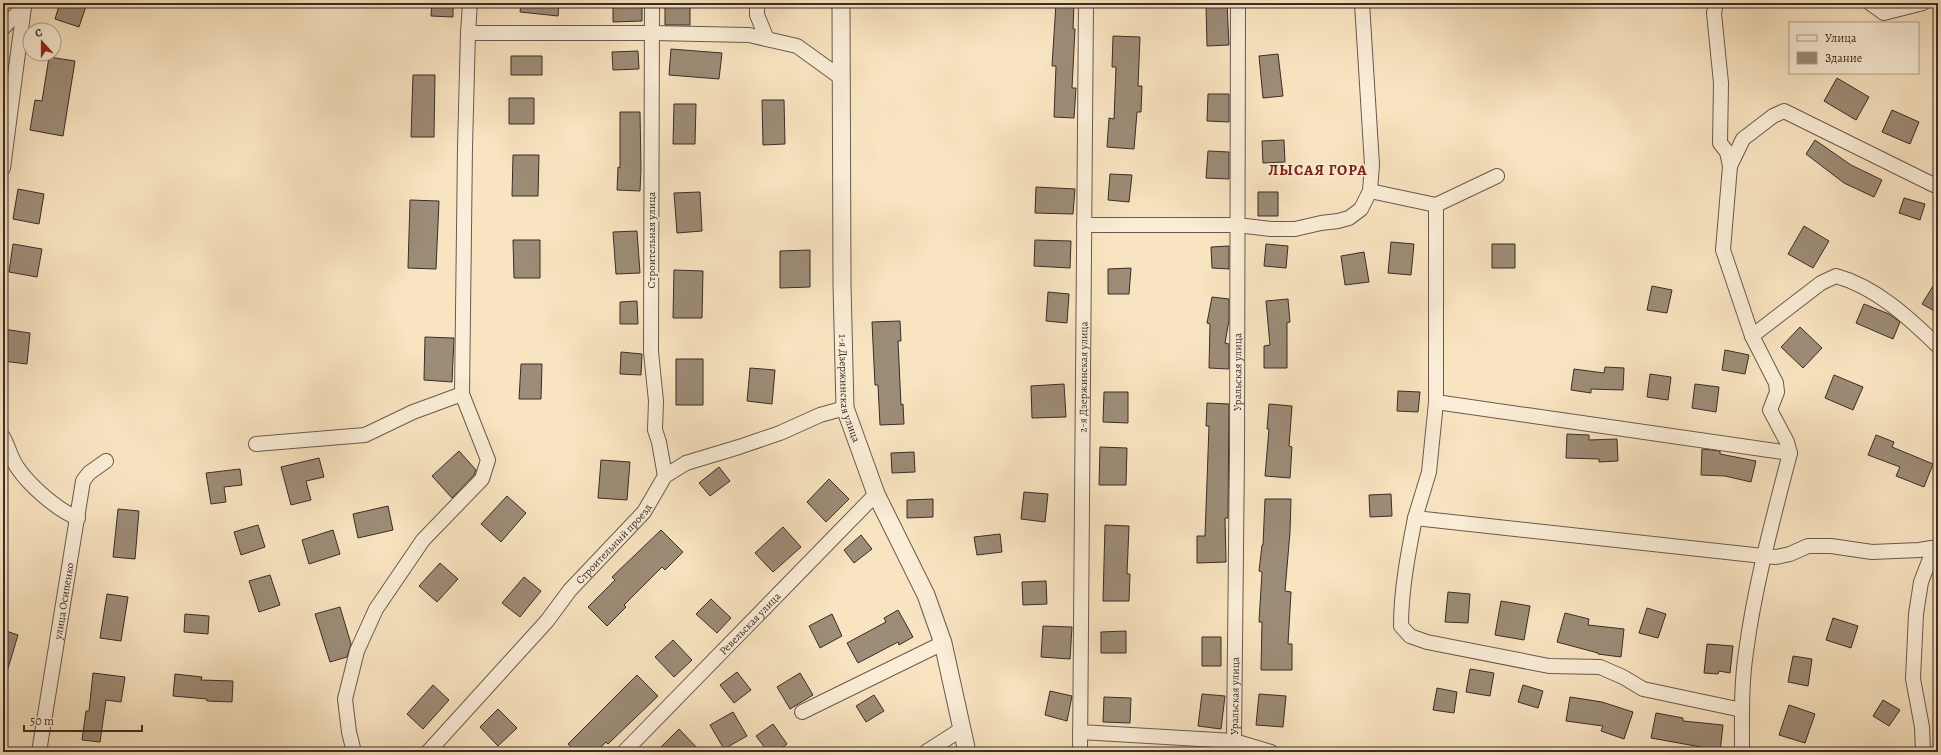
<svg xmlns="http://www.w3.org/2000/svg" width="1941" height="755" font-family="Alegreya,serif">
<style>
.building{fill:#9d8c77;stroke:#392c27}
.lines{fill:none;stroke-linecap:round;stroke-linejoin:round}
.minor-casing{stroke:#695a4e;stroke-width:16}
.tertiary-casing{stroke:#695a4e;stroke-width:19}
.minor{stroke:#fbedd7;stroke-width:14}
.tertiary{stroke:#fbedd7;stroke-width:17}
.labels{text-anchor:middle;stroke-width:3.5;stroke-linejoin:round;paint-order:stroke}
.street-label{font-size:11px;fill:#392c27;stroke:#fbedd7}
.district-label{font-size:15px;font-weight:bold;letter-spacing:1px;fill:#7a1f14;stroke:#fbedd7}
</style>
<rect width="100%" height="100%" fill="#f9e4c1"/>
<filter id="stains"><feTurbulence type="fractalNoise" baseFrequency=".005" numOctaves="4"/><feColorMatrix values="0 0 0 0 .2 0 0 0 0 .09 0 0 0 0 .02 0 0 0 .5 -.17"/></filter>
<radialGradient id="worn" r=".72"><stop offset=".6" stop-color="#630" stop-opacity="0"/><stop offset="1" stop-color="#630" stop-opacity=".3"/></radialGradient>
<path class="building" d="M60 3H87L79 27 55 19Z
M432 3H453V17L431 16Z
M521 3H559L558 16 520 12Z
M613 3H642V21L613 22Z
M665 3H690V25H665Z
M1056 3H1074L1073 29H1075L1072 88H1076L1074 118 1054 117 1056 66H1052Z
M1206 3H1227L1229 45 1207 46Z
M1113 36 1140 37 1138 86H1142L1141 112H1137L1134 149 1107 147 1109 118 1114 119 1116 67H1112Z
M671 49 722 53 719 79 669 75Z
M638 51 639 69 613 70 612 52Z
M1278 54 1283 96 1263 98 1259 56Z
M511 56H542V75H511Z
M49 57 75 61 63 136 30 130 35 100 42 101Z
M413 75H435L434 137H411Z
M1837 78 1869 97 1856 120 1824 101Z
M1208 94H1229V122L1207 121Z
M509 98H534V124H509Z
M762 100H784L785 144 763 145Z
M674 104H696L695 144H673Z
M1892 110 1919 122 1910 144 1882 132Z
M620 112H640L641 169 640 191 617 190 618 167 620 168Z
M1284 140 1285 162 1263 163 1262 141Z
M1815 140 1851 165 1882 180 1874 197 1844 183 1806 154Z
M1208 151 1229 152V179L1206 178Z
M513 155H539L538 196H512Z
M1110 174 1132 175 1129 202 1108 200Z
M1036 187 1075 189 1073 214 1035 213Z
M18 189 44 194 39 224 13 219Z
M700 192 702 231 677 233 674 193Z
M1258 192H1278V216H1258Z
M1904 198 1925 204 1920 220 1899 213Z
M410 200 439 201 436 269 408 268Z
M1804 226 1829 241 1813 268 1788 254Z
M637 231 640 273 616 274 613 232Z
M513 240H540V278H514Z
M1035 240 1071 241 1070 268 1034 266Z
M1391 242 1414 244 1411 275 1388 273Z
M13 244 42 249 37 277 9 272Z
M1266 244 1288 246 1286 268 1264 266Z
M1492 244H1515V268H1492Z
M1229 246V269L1212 268 1211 247Z
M810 250V287L780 288V251Z
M1364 252 1369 282 1345 285 1341 256Z
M1131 268 1129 294H1108V269Z
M674 270 703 271 702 318H673Z
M1938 278V313L1922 304Z
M1652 286 1672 290 1667 313 1647 310Z
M1048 292 1069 294 1067 323 1046 321Z
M1212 297 1229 299V320L1225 343 1229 344V369L1209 368 1210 324 1207 323Z
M1288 299 1290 322 1287 323V368H1264V346L1270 345 1266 301Z
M637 301 638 324H620V302Z
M1864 304 1889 314 1900 322 1893 339 1856 323Z
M900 321 901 341H898L901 405 903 404 904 424 880 425 878 385H875L872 322Z
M1800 327 1822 348 1803 368 1781 347Z
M3 329 30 333 27 364 3 361Z
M425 337 454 338 452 382 424 380Z
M1725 350 1749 355 1745 374 1722 370Z
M621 352 642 354 641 375 620 374Z
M676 359H703V405H676Z
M521 364H542L541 399H519Z
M1605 367 1624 368 1623 390 1591 389V393L1571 390 1574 369 1604 373Z
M750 368 775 370 772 404 747 401Z
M1650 374 1671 377 1668 400 1647 397Z
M1834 375 1863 387 1853 410 1825 398Z
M1064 384 1066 417 1032 418 1031 386Z
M1695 384 1719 387 1716 412 1692 408Z
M1398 391 1420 392 1418 412 1397 411Z
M1104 392H1128V423L1103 422Z
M1207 403 1229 404 1228 518H1225L1226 562 1197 563V536H1205L1209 426H1206Z
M1269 404 1292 406 1289 446 1292 447 1290 478 1265 476 1269 429H1267Z
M1567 434 1589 435V440L1617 439 1618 461 1599 462V459L1566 458Z
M1876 435 1894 442 1892 447 1933 464 1924 487 1896 476 1900 467 1868 455Z
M1100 447 1127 448 1126 485H1099Z
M1702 449 1720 451V454L1756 461 1751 482 1725 476 1701 475Z
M459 451 476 470 474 475 452 498 432 476Z
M914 452 915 472 892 473 891 453Z
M319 458 324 477 306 481 311 500 291 505 281 467Z
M601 460 630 462 627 500 598 498Z
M719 467 730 481 710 496 699 483Z
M240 469 242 485 224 487 226 502 211 504 206 473Z
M829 479 849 499 826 522 807 502Z
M1024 492 1048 494 1045 522 1021 519Z
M1391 494 1392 516 1370 517 1369 495Z
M507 496 526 513 501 542 481 524Z
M933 499V517L907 518V500Z
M1265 499H1291L1290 532 1285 591 1291 592 1288 644H1292V670H1261L1262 622H1259L1262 572 1259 571 1262 545H1263Z
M388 506 393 530 358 538 353 514Z
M118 509 139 511 135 559 113 557Z
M258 525 265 547 241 555 234 532Z
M1105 525 1129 526 1127 574H1130L1129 601H1103Z
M783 527 801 547 773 572 755 553Z
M333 530 340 554 309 564 302 540Z
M661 530 683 552 665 570 662 567 624 605 626 607 607 626 588 607 615 580 612 577Z
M1000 534 1002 552 977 555 974 537Z
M861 535 872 549 854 563 844 550Z
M440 563 458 579 437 602 419 586Z
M270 575 280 605 259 612 249 581Z
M524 577 541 591 520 617 502 603Z
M1046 581 1047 604 1023 605 1022 582Z
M1448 592 1470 594 1468 623 1445 622Z
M107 594 128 597 121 641 100 638Z
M711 599 731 618 717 633 696 614Z
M1501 601 1530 606 1524 640 1495 635Z
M340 607 351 644 347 657 330 662 315 614Z
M1647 608 1666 614 1658 638 1639 633Z
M898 610 913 637 899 645 898 642 858 663 847 643 886 622 884 618Z
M1565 613 1589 619 1588 625 1624 629 1621 657 1598 654V653L1557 642Z
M185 614 209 616 208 634 184 632Z
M832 614 842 636 820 648 809 626Z
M1833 618 1858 626 1851 648 1826 640Z
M1043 626 1072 627 1070 659 1041 657Z
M3 630 18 635 6 675 3 674Z
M1126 631V653H1101V632Z
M1202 637H1221V666H1202Z
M673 640 692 660 674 677 655 657Z
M1707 644 1733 646 1730 673 1719 671 1718 674 1704 673Z
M1793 656 1812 659 1808 686 1788 682Z
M1470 669 1494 673 1490 696 1466 692Z
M737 672 751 690 734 703 720 685Z
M93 673 125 677 121 702 106 700 100 742 82 740 86 711H89Z
M800 673 813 695 790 709 777 687Z
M175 674 202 677 201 680 233 681 232 702 207 701V699L173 696Z
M637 675 658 696 608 744 606 742 596 752H576L568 744Z
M433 685 449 700 423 729 407 714Z
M1523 685 1543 691 1538 708 1518 702Z
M1437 688 1457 692 1454 713 1433 710Z
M1050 691 1072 696 1067 721 1045 715Z
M1202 694 1225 696 1221 729 1198 726Z
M1259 694 1286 696 1283 727 1256 725Z
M874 695 884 711 866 722 856 706Z
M1104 697 1131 698 1130 723 1103 722Z
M1570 697 1602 702 1633 712 1624 739 1601 731 1603 726 1566 721Z
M1883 700 1900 710 1889 726 1873 716Z
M1789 705 1815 714 1805 743 1779 735Z
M498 709 517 728 498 746 480 727Z
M733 712 747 736 724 749 710 725Z
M1656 713 1683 718V721L1723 725 1720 752 1700 750 1701 747 1651 738Z
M773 724 787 744 776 752H768L756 736Z
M679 729 701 752H656Z"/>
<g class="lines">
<g class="minor-casing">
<g id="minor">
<path d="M652 3 651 352 656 401 655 430 659 442 665 476"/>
<path d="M757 3V15L767 39"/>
<path d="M1716 3 1714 13 1721 83 1720 143 1727 152 1730 166 1723 250 1752 336 1776 383 1777 392 1770 410 1787 442 1790 453C1773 519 1755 584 1746 652 1741 685 1742 719 1742 752"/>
<path d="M1870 3 1884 13 1923 3"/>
<path d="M3 28 25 5"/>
<path d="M468 33 470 3"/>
<path d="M1730 166 1743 139 1773 116 1784 111 1938 187"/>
<path d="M3 168 24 7"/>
<path d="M1497 176 1436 205V402L1429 472 1415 518 1763 556 1776 557 1790 554 1808 546H1831L1872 552 1919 550 1938 547"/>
<path d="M1370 191 1436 205"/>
<path d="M1084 225H1237L1271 229H1295L1321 223 1338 221 1349 218 1361 209 1370 191 1372 165 1362 3"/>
<path d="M1752 336 1821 283 1836 276C1876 287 1909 318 1938 346"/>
<path d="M1436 402 1790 453"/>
<path d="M3 437C8 446 11 458 17 467 29 485 58 511 78 518"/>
<path d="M256 444 365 435 413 412 462 394"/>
<path d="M1415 518C1408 554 1401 590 1401 626L1410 636 1427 642 1549 666 1600 667 1623 677 1643 689 1742 710"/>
<path d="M802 712 943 643"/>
<path d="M1080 732 1234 741 1271 752"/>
<path id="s1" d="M1234 741 1237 453 1238 3"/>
<path id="s2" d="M39 752 83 481 89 473 106 461"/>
<path d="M354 752 349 732 345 699 357 651 376 609 423 540 482 479 488 460 462 394 465 147 468 33H652L749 35 797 46 840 77"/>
<path id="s3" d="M428 752 547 621 570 590 644 512 665 476 686 463 739 447 780 433 820 415 845 408"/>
<path id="s4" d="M624 752 876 494"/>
<path d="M926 752 962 729"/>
<path id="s5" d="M1080 752 1086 3"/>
<path d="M1923 752 1922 727 1913 679 1916 614 1921 582 1934 548"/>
</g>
</g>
<g class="tertiary-casing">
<g id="tertiary">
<path id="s6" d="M841 3 842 285 845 408 876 494 926 595 943 643 967 752"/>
</g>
</g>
<use href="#minor" class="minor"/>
<use href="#tertiary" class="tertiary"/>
</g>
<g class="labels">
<g class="street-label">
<text transform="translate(651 240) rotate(-90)" y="4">Строительная улица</text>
<text dy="4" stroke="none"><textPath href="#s1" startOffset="369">Уральская улица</textPath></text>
<text dy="4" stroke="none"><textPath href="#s5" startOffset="375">2-я Дзержинская улица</textPath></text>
<text dy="4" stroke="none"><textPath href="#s6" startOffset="386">1-я Дзержинская улица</textPath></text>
<text dy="4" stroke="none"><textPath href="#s3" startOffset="279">Строительный проезд</textPath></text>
<text dy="4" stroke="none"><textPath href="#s2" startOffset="153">улица Осипенко</textPath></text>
<text dy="4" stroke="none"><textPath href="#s4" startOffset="180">Ревельская улица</textPath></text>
<text dy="4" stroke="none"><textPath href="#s1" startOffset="45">Уральская улица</textPath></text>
</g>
<g class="district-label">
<text x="1318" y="175">ЛЫСАЯ ГОРА</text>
</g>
</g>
<rect width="1941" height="755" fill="none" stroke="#f9e4c1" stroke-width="16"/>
<rect x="4" y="4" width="1933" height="747" fill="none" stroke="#392c27" stroke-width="2"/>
<rect x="8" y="8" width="1925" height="739" fill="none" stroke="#392c27"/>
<rect x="1789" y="22" width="130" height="52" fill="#fbedd7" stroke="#ada091"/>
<rect x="1797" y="35" width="20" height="6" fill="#fbedd7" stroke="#ada091"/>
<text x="1825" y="42" font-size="12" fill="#392c27">Улица</text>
<rect x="1797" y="52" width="20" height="12" fill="#9d8c77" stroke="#ada091"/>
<text x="1825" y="62" font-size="12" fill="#392c27">Здание</text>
<g transform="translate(42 42) rotate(339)"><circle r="19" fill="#fbedd7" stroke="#ada091"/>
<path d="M0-3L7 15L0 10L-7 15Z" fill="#8f2418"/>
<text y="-6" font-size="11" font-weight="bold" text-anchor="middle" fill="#392c27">С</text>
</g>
<path d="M24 725v6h118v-6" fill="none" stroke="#392c27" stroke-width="2"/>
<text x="30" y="725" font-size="12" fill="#392c27" stroke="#fbedd7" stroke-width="3" paint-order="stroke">50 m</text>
<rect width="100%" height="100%" filter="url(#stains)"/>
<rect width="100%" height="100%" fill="url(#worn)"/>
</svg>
